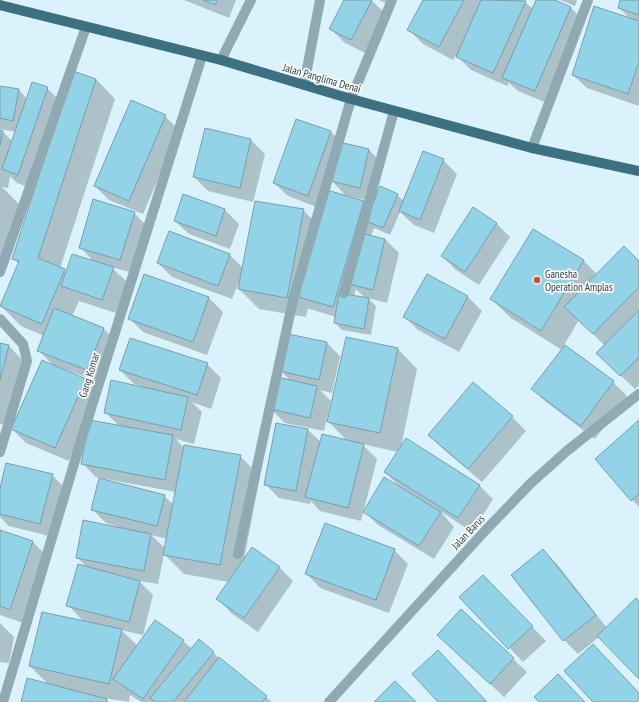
<svg xmlns="http://www.w3.org/2000/svg" width="639" height="702" font-family="'PT Sans Narrow',sans-serif">
<style>
.shadow{fill:#0003;fill-rule:evenodd}
.building{fill:#92d3e8;stroke:#77a0ae}
.lines{fill:none;stroke-linecap:round;stroke-linejoin:round}
.minor{stroke:#8faab3;stroke-width:10}
.major{stroke:#3c7181;stroke-width:10}
.poi-dot{fill:#d44733;stroke:#fafafa;stroke-width:1.5}
.labels{text-anchor:middle;stroke-width:3.5;stroke-linejoin:round;paint-order:stroke}
.street-label{font-size:11px;fill:#2e3f45;stroke:#fafafa}
.poi-label{font-size:11px;fill:#2e3f45;stroke:#fafafa;text-anchor:start}
</style>
<rect width="100%" height="100%" fill="#d9f2fb"/>
<path class="shadow" d="M184 0H236L229 18Z
M346 0H371L386 14 365 53 345 43 331 29Z
M379 0H390L388 4Z
M424 0H521L525 2 533 9 537 0H552L571 8 585 22 549 104 518 91 509 83 507 86 471 70 456 55 453 60 423 44 409 30Z
M560 0H577L575 6Z
M621 0H639V106L587 88 573 75 631 20 619 7Z
M96 79 115 99 60 268 66 272 94 262 80 247 134 213 148 227 134 273 111 267 127 282 116 313 79 301 72 316 103 328 117 342 101 383 59 367 58 368 85 380 99 394 69 461 26 443 12 429 55 367 38 350 44 336 21 326 1 306 19 264 13 258Z
M0 87 19 90 27 99 47 88 61 102 32 188 17 183 10 176 8 188 2 187 20 205 0 268V131L3 132 13 142 16 132 0 129Z
M165 116 179 130 143 214 109 200 95 186Z
M297 120 331 132 342 144 369 150 383 164 374 202 345 195 332 181 328 192 364 202 371 210 397 195 404 201 443 160 457 174 434 233 414 225 400 212 390 235 374 228 371 236 385 239 399 253 387 303 368 298 376 306 371 335 342 330 335 323 336 317 310 309 308 308 306 317 259 309 239 289 241 279H240L232 299 172 277 158 263 169 233 230 255 243 268 303 210 317 224 322 209 288 196 274 183ZM356 289 365 298 354 296Z
M206 129 251 140 265 154 253 202 208 191 194 177Z
M225 210 239 224 230 249 189 234 175 221Z
M496 223 510 237 479 285 456 270 442 256Z
M533 230 584 261 598 275 639 263V385L635 389 612 367 605 346 579 320 564 345 613 382 627 396 595 439 546 402 533 389 562 350 511 318 491 299Z
M428 275 468 297 482 311 459 352 418 330 404 316Z
M209 298 223 312 207 355 143 332 129 318Z
M327 343 342 358 340 357 332 393 320 390 331 401 324 431 285 423 271 409 292 382 281 371Z
M0 344 9 346 28 366 12 427 0 424Z
M398 349 417 369 401 447 479 485 493 499 472 532 440 511 454 527 434 559 378 525 364 511 401 488 385 472 398 452 362 444 377 459 361 521 320 511 311 501 310 504 279 498 265 484 276 424 308 430 321 442H348L329 422Z
M207 364 221 378 211 409 192 402 202 412 194 444 176 439 184 448 240 456 260 476 244 560 279 567 293 581 258 632 231 613 218 599 229 582 184 574 164 554 158 584 139 581 153 595 143 635 121 630 138 646 155 621 183 641 192 649 213 652 223 662 272 702H141L130 695 129 702 104 698 109 702H22L49 685 30 666 84 622 68 605 87 568 77 557 118 528 119 527 106 523 92 509 100 478 96 477 82 463 119 426 105 412 141 387V386L134 384 120 370ZM100 478 176 492 174 505 164 496 100 480ZM151 535 168 539 166 549Z
M512 417 526 431 482 482 443 449 429 435Z
M639 422V507L596 459Z
M52 475 66 489 53 537 9 526 0 517V493Z
M0 531 32 541 46 555 23 623 0 615Z
M394 550 408 564 389 613 320 588 307 574Z
M543 550 557 564 607 628 639 603V677L599 637 578 654 564 640Z
M497 590 546 641 523 662 461 597Z
M0 623 14 637 9 663 0 662Z
M453 649 513 659 527 672 504 697Z"/>
<path class="building" d="M203 0H217L215 5Z
M344 0H372L351 40 329 29Z
M423 0H464L439 47 407 30Z
M481 0 526 1 493 73 456 57Z
M536 0H555L571 7 535 91 502 78Z
M620 0H639V15L618 8Z
M594 6 639 21V62L628 94 572 75Z
M73 71 96 79 38 258 65 269 42 324 0 306 19 261 12 259Z
M32 82 48 87 18 175 2 169Z
M0 86 19 89 13 121 0 118Z
M131 100 166 115 129 201 94 186Z
M296 119 331 131 308 196 273 183Z
M205 128 251 139 240 188 193 177Z
M0 130 3 131 0 146Z
M339 142 369 149 360 188 330 181Z
M423 151 444 159 420 220 399 211Z
M380 186 398 194 383 228 366 221Z
M327 190 364 201 333 307 295 296Z
M183 194 225 209 216 236 174 221Z
M93 199 135 212 120 260 79 248Z
M255 201 304 209 287 298 238 289Z
M473 207 497 223 465 272 441 256Z
M533 229 584 260 541 331 490 299Z
M169 231 230 254 218 286 157 263Z
M361 233 385 239 373 290 349 284Z
M624 246 639 261V287L593 334 564 307Z
M72 254 114 267 102 300 61 286Z
M144 274 209 297 193 342 128 319Z
M427 274 468 296 445 339 403 317Z
M339 293 369 298 364 329 334 323Z
M54 308 104 328 87 370 37 351Z
M639 310V357L620 376 596 353Z
M288 334 327 342 319 380 280 371Z
M346 337 398 348 380 433 327 422Z
M130 338 208 363 197 395 119 370Z
M0 343 9 345 0 380Z
M565 345 614 381 581 426 531 389Z
M42 360 86 379 55 448 11 429Z
M277 377 317 386 310 418 270 409Z
M111 380 188 397 181 430 104 413Z
M473 382 513 416 468 469 428 435Z
M89 420 173 435 165 480 81 464Z
M639 420V494L631 501 595 459Z
M276 423 308 429 296 491 264 485Z
M322 434 364 444 348 508 305 497Z
M406 438 480 485 458 518 384 472Z
M184 445 241 455 220 565 163 555Z
M6 463 53 474 40 524 0 514V488Z
M384 477 441 512 419 546 363 512Z
M99 478 165 495 157 526 91 510Z
M83 520 151 534 144 571 76 558Z
M325 523 395 549 376 600 305 574Z
M0 530 33 541 10 610 0 606Z
M252 547 280 567 244 618 216 599Z
M543 549 596 615 563 641 511 575Z
M78 564 140 581 129 622 66 606Z
M483 575 533 626 508 649 459 597Z
M636 598 639 601V679L597 636Z
M461 609 514 658 490 684 437 635Z
M42 612 122 629 109 684 29 666Z
M155 620 184 640 143 699 113 679Z
M199 639 214 652 173 702H156L150 698Z
M593 644 639 693V700L637 702H593L564 671Z
M438 650 487 702H438L412 674Z
M219 657 267 696 262 702H184Z
M558 674 585 702H539L534 697Z
M27 678 107 699 106 702H21Z
M395 681 416 702H374Z"/>
<g class="lines">
<path class="minor" d="M221 60 251 0
M304 85 320 0
M532 148 588 0
M0 272 86 27
M344 293 394 111
M0 319 23 344 27 361 0 452
M238 554 293 300 351 99 392 0
M3 702 79 447 202 56
M329 702 483 533 531 483 568 450 639 394"/>
<path class="major" d="M0 5 221 60 351 99 532 148 639 171"/>
</g>
<circle class="poi-dot" cx="537" cy="280" r="4"/>
<g class="labels">
<g class="street-label">
<text transform="translate(322 78) rotate(16)" y="4">Jalan Panglima Denai</text>
<text transform="translate(89 375) rotate(-73)" y="4">Gang Komar</text>
<text transform="translate(468 532) rotate(-47)" y="4">Jalan Barus</text>
</g>
<g class="poi-label">
<text x="545" y="278">Ganesha<tspan x="545" dy="13">Operation Amplas</tspan></text>
</g>
</g>
</svg>
